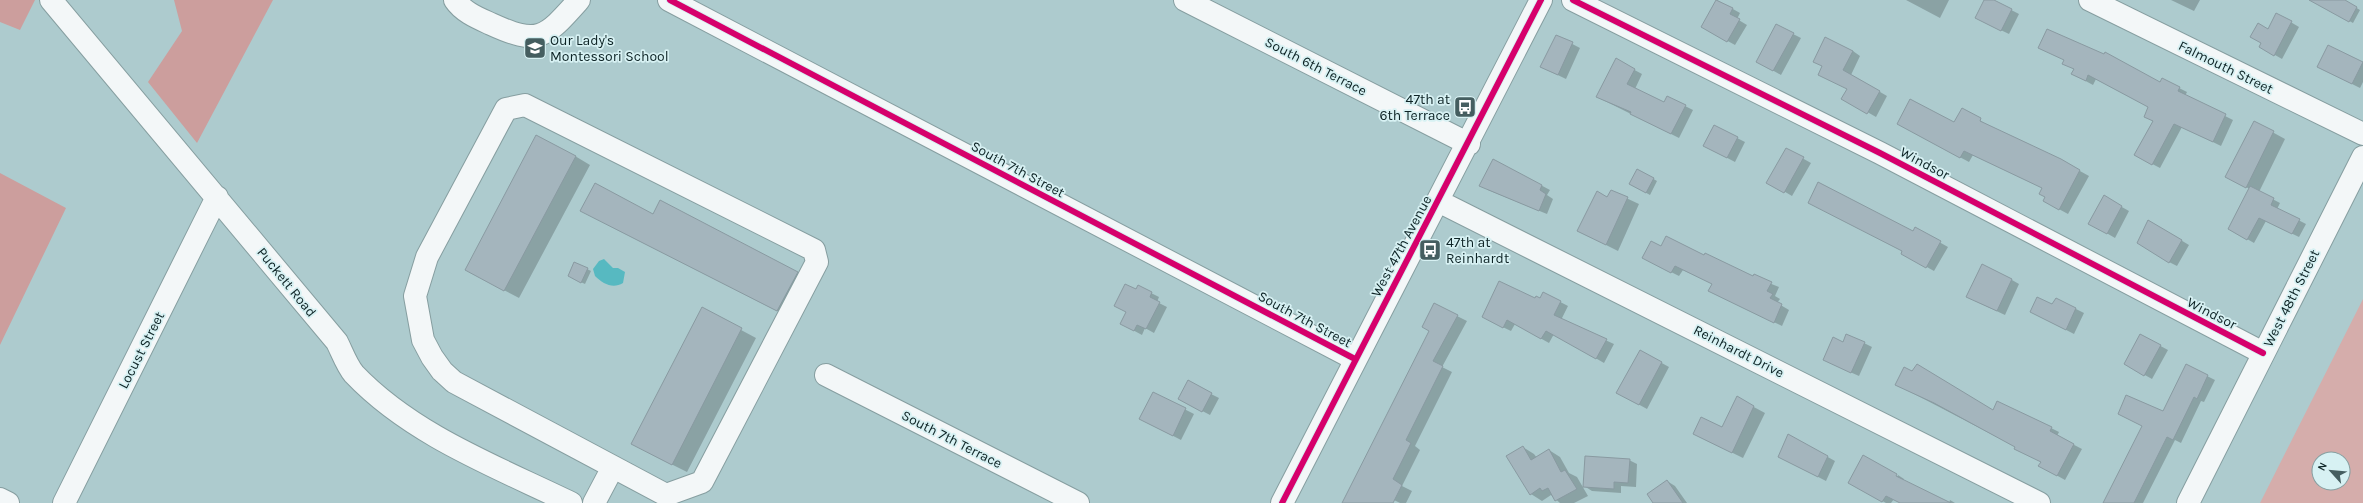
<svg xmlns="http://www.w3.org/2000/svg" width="2363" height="503" font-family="Karla,sans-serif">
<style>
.green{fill:#d5adab;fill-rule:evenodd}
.forest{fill:#cc9e9d}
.water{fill:#57b9c1}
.shadow{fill:#0003}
.building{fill:#a4b5bd;stroke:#899aa1}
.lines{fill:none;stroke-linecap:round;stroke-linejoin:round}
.minor-casing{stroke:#869ea0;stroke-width:24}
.minor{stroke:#f3f7f8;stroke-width:22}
.cycleway-casing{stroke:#d7f1f3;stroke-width:8}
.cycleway{stroke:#d6006c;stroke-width:6}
.labels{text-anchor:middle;stroke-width:3.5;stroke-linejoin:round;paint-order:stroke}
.poi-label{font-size:14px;fill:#0d2325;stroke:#d7f1f3;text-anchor:start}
.street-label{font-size:14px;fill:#0d2325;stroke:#d7f1f3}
</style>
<rect width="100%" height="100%" fill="#adcbce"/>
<path class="green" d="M2363 299V503H2260ZM2319 459H2343V483H2319Z"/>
<path class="forest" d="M0 0H35L20 30 0 22Z
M174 0H273L197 143 148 82 182 31Z
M0 173 66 208 0 345Z"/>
<path class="water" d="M604 259 613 268H618L625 272 623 283C613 289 603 284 595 276L593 269 599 261Z"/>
<path class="shadow" d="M1717 0 1740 13 1737 19 1747 25 1735 45 1702 27Z
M1906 0H1949L1940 18Z
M1985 0H1992L2019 14 2009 34 1984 22Z
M2171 0H2200L2194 11Z
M2316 0H2343L2360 10 2353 23 2315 2Z
M2277 14 2299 27 2282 59 2268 51V30Z
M1793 34 1801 38 1781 75 1765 66Z
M1557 36 1580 48 1566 79 1541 67Z
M2328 46 2363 63V82L2360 88 2326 71Z
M1853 51 1860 56 1851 75 1887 96 1876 117 1843 98 1848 89 1823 66Z
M1616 60 1642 74 1635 89 1664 104 1685 106 1693 110 1679 138 1597 97Z
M2064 64 2179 88 2187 92 2185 96 2233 120 2221 146 2182 127 2160 168 2135 155 2153 121 2145 117 2149 107 2096 79 2093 85 2080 78 2072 74 2074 69Z
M1962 109 1989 126 2060 160 2089 176 2068 214 2044 201 2046 197 2043 188 1973 155 1969 162 1907 129 1955 124Z
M2254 122 2285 139 2259 192 2280 203 2277 209 2306 224 2299 237 2266 221 2254 243 2230 229 2250 189 2238 183Z
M1737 138 1745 142 1735 162 1712 150Z
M1786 149 1811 163 1792 196 1768 182Z
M575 156 590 165 519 298 481 278Z
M1493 160 1550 190 1547 195 1553 199 1547 214 1488 190Z
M1638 170 1657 181 1650 195 1630 184Z
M1611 191 1639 204 1618 251 1578 231 1608 198Z
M2104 197 2129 211 2115 238 2089 223Z
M653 215 797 273 810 281 791 318 595 218Z
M1916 229 1948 247 1934 271 1902 253Z
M2169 233 2189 245 2177 266 2169 262Z
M1661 248 1704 257 1779 287 1775 296 1780 299 1777 303 1789 310 1782 326 1717 295 1713 284 1683 270 1679 276 1651 262Z
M575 263 591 271 585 284 572 278Z
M2012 280 2019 284 2005 315 1975 301Z
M1136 291 1151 293 1159 297 1157 302 1167 307 1154 333 1145 328 1142 335 1129 328Z
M1543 293 1568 306 1561 320 1614 344 1604 363 1554 334 1549 343 1515 324 1511 331 1490 321 1535 299H1540Z
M2056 299 2084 313 2074 334 2031 312 2053 306Z
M702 309 756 338 687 472 647 452Z
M1457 316 1467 321 1442 367 1452 372 1415 446 1420 450 1402 486 1412 491 1406 503H1400L1388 497 1384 503H1343Z
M2140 335 2168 350 2152 379 2125 364Z
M1843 343H1864L1872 347 1859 376 1832 364Z
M1640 351 1669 367 1647 409 1625 397Z
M2187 366 2215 380 2204 402 2201 401 2181 443 2175 440 2143 503H2109L2164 413Z
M1897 385 2051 428 2059 432 2057 436 2082 449 2065 480 2047 470 2042 462 2016 447Z
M1153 393 1194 414 1181 440 1148 423Z
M1211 394 1219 398 1210 415 1187 403Z
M1737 398 1765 413 1743 458 1694 434 1723 428Z
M1788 435 1835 461 1826 481 1779 457Z
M1523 447 1534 454 1537 458 1549 450 1560 457 1569 473 1577 477 1588 496 1574 503H1560L1551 495 1542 501 1531 494Z
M1629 460 1637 464 1636 487 1621 486V493L1592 491 1584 486Z
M1898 475 1904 479V481L1949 503 1950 500 1955 503H1901L1894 499 1891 503H1886L1849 482 1895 481Z
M1667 481 1675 486 1687 503H1654Z"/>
<path class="building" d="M1716 0 1733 8 1730 14 1740 19 1727 42 1701 27Z
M1984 0H1994L2012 9 2001 31 1975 18Z
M2309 0H2345L2357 7 2349 22Z
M2276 13 2292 21 2274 56 2259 47 2261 43 2250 37 2258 23 2268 29Z
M1776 24 1794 33 1773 71 1756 62Z
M2047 29 2104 54 2105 52 2160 82 2162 78 2180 87 2178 91 2226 114 2213 142 2174 124 2152 165 2134 155 2153 121 2144 117 2148 107 2088 75 2086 81 2071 74 2074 69 2062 64 2064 60 2038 48Z
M1556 35 1573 42 1558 75 1540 67Z
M1825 37 1853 51 1843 70 1880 91 1867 114 1841 99 1847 89 1818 75 1822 66 1813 62Z
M2328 45 2363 62 2352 84 2317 67Z
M1616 58 1635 69 1627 84 1664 102 1667 96 1686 105 1671 134 1630 114 1631 112 1596 97Z
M1910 99 1954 122 1962 108 1981 118 1980 121 2061 159 2080 170 2059 210 2043 201 2045 197 2039 194 2042 188 1964 151 1960 158 1897 124Z
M2254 121 2274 131 2246 188 2225 177Z
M1714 125 1738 137 1727 158 1703 146Z
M536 135 576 156 504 291 465 270Z
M1786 148 1804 157 1784 193 1766 183Z
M1493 159 1542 185 1540 190 1546 194 1539 211 1479 186Z
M1637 169 1654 178 1646 193 1629 184Z
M1818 182 1913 231 1915 227 1941 241 1926 268 1901 254 1902 251 1808 203Z
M595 183 653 214 660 200 798 272 777 311 580 211Z
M2250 186 2274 198 2271 205 2300 219 2292 234 2259 218 2247 240 2228 229Z
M1611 190 1628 197 1606 245 1577 231 1597 191 1607 197Z
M2104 195 2122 206 2107 234 2088 224Z
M2148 220 2182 240 2169 263 2137 243Z
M1666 236 1704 255 1705 253 1753 276 1754 274 1772 282 1767 291 1773 294 1770 298 1782 304 1774 323 1708 291 1712 284 1675 266 1671 273 1642 258 1651 241 1661 246Z
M574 262 588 268 581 283 568 276Z
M1982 264 2012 279 1997 311 1966 297Z
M1499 281 1535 298 1536 296 1540 298 1543 292 1561 301 1554 315 1607 339 1596 359 1546 331 1541 339 1507 320 1503 328 1482 317Z
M1125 284 1136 289 1138 285 1152 292 1150 297 1160 302 1146 329 1137 325 1134 331 1120 324 1126 312 1114 306Z
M2037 297 2052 304 2056 298 2076 308 2066 330 2030 312Z
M1434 303 1458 315 1433 361 1443 366 1406 440 1411 443 1393 479 1402 485 1393 503H1342L1429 331 1422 327Z
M702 307 742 328 672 465 631 444Z
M1846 334 1865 342 1851 373 1823 360 1833 337 1843 342Z
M2140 334 2161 345 2144 376 2124 364Z
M1640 350 1662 362 1639 405 1616 393Z
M1917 364 1993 410 1997 401 2052 427 2050 431 2074 444 2057 476 2038 466 2041 462 2014 449 2015 447 1934 403 1895 385 1904 367 1912 371Z
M2186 364 2208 375 2197 399 2194 397 2173 440 2167 437 2134 503H2103L2142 426 2118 414 2126 395 2163 411Z
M1188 380 1212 393 1202 412 1178 399Z
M1153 392 1186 408 1173 436 1139 419Z
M1737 396 1754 406 1732 453 1693 434 1701 417 1722 427Z
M1788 434 1828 456 1818 477 1778 457Z
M1523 446 1531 460 1549 449 1561 472 1565 470 1577 489 1555 501 1548 488 1542 491 1540 488 1530 495 1506 456Z
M1863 455 1897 474 1896 476 1951 503H1900L1886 496 1882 502 1848 483Z
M1585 456 1630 459 1628 483 1614 482V489L1583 487Z
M1667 480 1683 503H1653L1647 494Z"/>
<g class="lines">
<g class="minor-casing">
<path id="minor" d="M51 0 337 342C342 352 347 366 354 374 412 435 497 467 571 503
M455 0C463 12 478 18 491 24 539 46 545 38 579 0
M669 0 1355 359
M1185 0 1469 144
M1573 0 1880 153 2263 353
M2090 0 2363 134
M525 105 814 250 817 262 702 482 666 495 454 382 442 371 432 357 423 340 415 296 427 257 506 109Z
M1438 201 2039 503
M826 375 1078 503
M0 499 8 503
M64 503 217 197
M594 503 613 467
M1282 503 1541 0
M2188 503 2363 157"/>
</g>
<use href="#minor" class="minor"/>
<g class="cycleway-casing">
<path id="cycleway" d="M670 0 1355 359
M1573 0 1880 153 2263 353
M1282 503 1541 0"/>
</g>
<use href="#cycleway" class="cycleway"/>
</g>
<defs>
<g id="school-square" transform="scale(1.15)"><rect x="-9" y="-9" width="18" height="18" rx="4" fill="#455e60" stroke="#d7f1f3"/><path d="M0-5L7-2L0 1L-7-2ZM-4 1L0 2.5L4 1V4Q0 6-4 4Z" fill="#fff"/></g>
<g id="bus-square" transform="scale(1.15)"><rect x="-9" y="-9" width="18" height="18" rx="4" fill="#455e60" stroke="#d7f1f3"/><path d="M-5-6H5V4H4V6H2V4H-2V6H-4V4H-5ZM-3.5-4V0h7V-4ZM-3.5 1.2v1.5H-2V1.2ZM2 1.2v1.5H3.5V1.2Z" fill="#fff"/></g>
</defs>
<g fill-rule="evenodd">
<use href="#school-square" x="535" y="48"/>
<use href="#bus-square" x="1465" y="107"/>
<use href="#bus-square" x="1430" y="250"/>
</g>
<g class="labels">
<g class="poi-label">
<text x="550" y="45">Our Lady's<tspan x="550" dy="16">Montessori School</tspan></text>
<text x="1450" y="104" text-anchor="end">47th at<tspan x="1450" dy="16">6th Terrace</tspan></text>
<text x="1446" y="247">47th at<tspan x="1446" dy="16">Reinhardt</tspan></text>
</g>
<g class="street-label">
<text transform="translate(1316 66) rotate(27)" y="5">South 6th Terrace</text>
<text transform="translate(2226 67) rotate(26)" y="5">Falmouth Street</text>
<text transform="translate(1925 163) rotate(28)" y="5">Windsor</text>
<text transform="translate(1018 169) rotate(28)" y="5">South 7th Street</text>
<text transform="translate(1401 246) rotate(-62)" y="5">West 47th Avenue</text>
<text transform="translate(287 282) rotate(51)" y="5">Puckett Road</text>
<text transform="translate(2291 298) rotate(-63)" y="5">West 48th Street</text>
<text transform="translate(2212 313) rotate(27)" y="5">Windsor</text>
<text transform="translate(1305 319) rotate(28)" y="5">South 7th Street</text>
<text transform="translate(141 350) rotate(-63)" y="5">Locust Street</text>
<text transform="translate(1739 351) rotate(27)" y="5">Reinhardt Drive</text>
<text transform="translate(952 439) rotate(27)" y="5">South 7th Terrace</text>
</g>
</g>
<g transform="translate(2331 471) rotate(297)"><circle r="19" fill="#d7f1f3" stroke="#869fa1"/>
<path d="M0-3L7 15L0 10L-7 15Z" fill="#455e60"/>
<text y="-6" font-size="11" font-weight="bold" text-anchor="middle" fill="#0d2325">N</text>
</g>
</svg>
